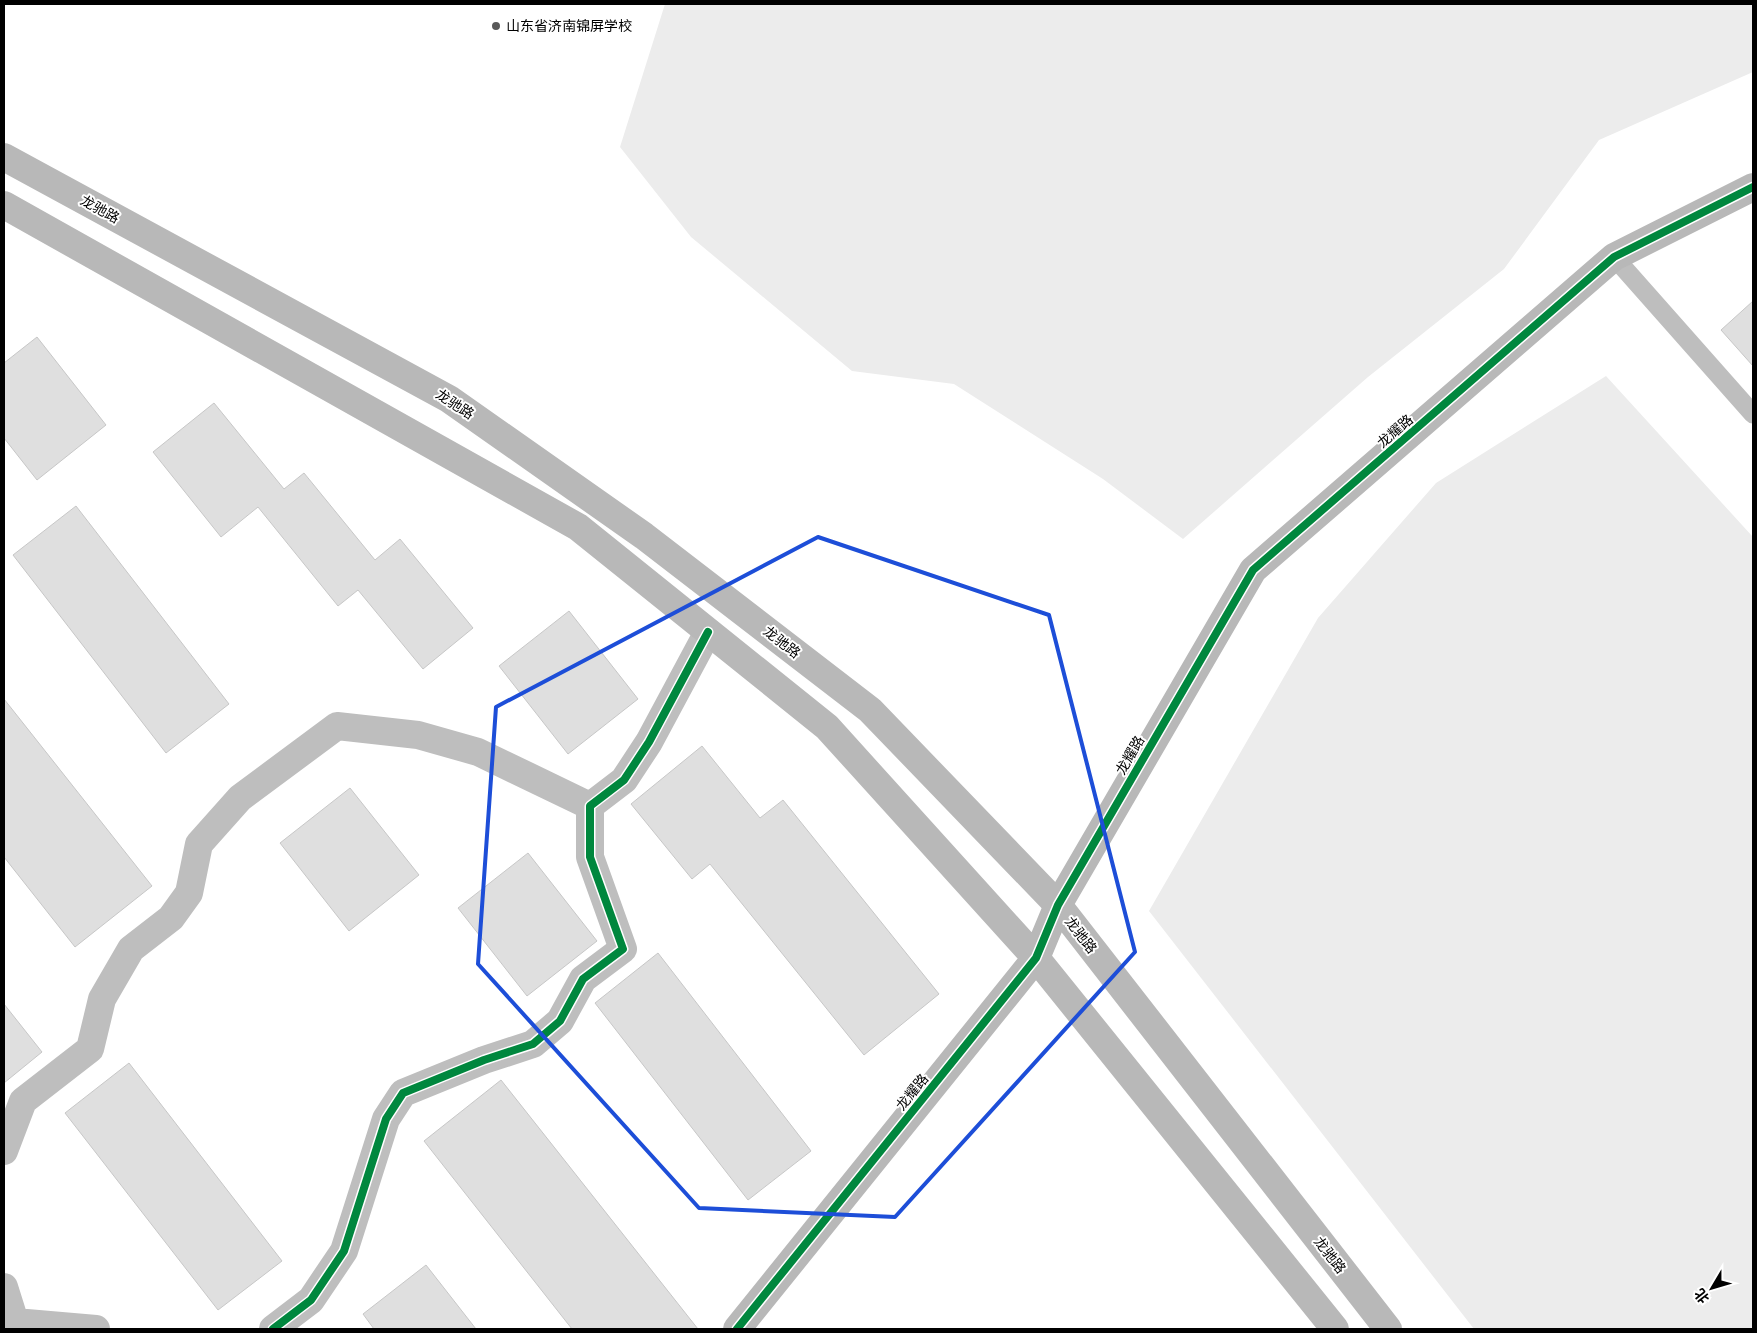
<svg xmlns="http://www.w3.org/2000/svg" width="1757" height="1333" font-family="'Fira Sans Condensed','Noto Sans SC',sans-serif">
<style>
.green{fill:#ececec}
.building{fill:#dfdfdf;stroke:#c7c7c7}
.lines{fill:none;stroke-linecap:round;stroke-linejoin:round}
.lane{stroke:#bebebe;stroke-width:19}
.street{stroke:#bebebe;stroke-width:28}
.secondary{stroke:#b8b8b8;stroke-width:28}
.cycleway-casing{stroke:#fff;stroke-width:11}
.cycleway{stroke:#00873e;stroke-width:8}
.marked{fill:none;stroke:#1d4ed8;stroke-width:4;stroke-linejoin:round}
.poi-dot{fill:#595959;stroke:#fff;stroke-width:2}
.labels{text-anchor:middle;stroke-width:4;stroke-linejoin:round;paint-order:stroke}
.poi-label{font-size:14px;fill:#000;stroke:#fff;text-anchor:start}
.street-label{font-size:14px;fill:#000;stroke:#fff}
</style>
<rect width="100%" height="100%" fill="#fff"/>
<path class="green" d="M665 4H1753V72L1599 140 1504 269 1368 377 1183 539 1103 479 954 384 852 371 691 237 620 147Z
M1606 376 1753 537V1329H1474L1149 911 1318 618 1436 483Z"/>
<path class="building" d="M1753 301V366L1721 330Z
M37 337 106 425 37 480 4 438V363Z
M214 403 284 489 304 473 375 560 400 539 473 628 423 669 358 590 338 606 258 507 221 537 153 452Z
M76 506 229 704 166 753 13 555Z
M569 611 638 699 568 754 499 666Z
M4 699 152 886 75 947 4 857Z
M702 746 760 818 783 800 939 994 864 1055 710 864 692 879 631 804Z
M350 788 419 875 349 931 280 843Z
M528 853 597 941 527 996 458 908Z
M658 953 811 1151 748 1200 595 1003Z
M4 1004 42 1052 4 1083Z
M129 1063 282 1261 218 1310 65 1113Z
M501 1080 698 1329H572L424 1141Z
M426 1265 476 1329H374L363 1314Z"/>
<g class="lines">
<path class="lane" d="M1614 257 1753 414"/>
<path class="street" d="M4 1151 23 1101 90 1049 102 999 131 949 171 918 189 893 199 844 240 798 337 726 418 735 478 752 590 806
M4 1287 15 1322
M8 1329 15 1322 96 1329
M273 1329 311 1300 344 1251 386 1119 403 1093 484 1060 533 1044 560 1021 583 979 623 949 590 857V806L624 780 649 742 708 632"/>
<path class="secondary" d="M4 157 449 399 644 536 870 710 1058 905 1388 1329
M4 205 578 527 827 727 1036 958 1335 1329
M737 1329 1036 958 1058 905 1253 570 1614 257 1753 187"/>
<g class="cycleway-casing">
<path id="cycleway" d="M273 1329 311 1300 344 1251 386 1119 403 1093 484 1060 533 1044 560 1021 583 979 623 949 590 857V806L624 780 649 742 708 632
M737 1329 1036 958 1058 905 1253 570 1614 257 1753 187"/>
</g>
<use href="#cycleway" class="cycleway"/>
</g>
<path class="marked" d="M818 537 1049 615 1135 952 895 1217 699 1208 478 964 496 707Z"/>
<circle class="poi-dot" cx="496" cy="26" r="5"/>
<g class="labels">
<g class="poi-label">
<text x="506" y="31">山东省济南锦屏学校</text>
</g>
<g class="street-label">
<text transform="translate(100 209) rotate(29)" y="5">龙驰路</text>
<text transform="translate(455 404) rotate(33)" y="5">龙驰路</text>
<text transform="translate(1395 431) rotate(-41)" y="5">龙耀路</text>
<text transform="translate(782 642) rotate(38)" y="5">龙驰路</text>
<text transform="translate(1130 755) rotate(-60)" y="5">龙耀路</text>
<text transform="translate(1081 935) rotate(52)" y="5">龙驰路</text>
<text transform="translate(912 1092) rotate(-51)" y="5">龙耀路</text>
<text transform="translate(1330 1255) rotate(52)" y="5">龙驰路</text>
</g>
</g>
<rect width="1757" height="1333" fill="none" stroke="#000000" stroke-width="10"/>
<g transform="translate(1712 1288) rotate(232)" stroke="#ffffff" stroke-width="4" paint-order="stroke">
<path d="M0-4L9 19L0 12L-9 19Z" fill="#000000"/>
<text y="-8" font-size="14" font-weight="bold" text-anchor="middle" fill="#000000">北</text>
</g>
</svg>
